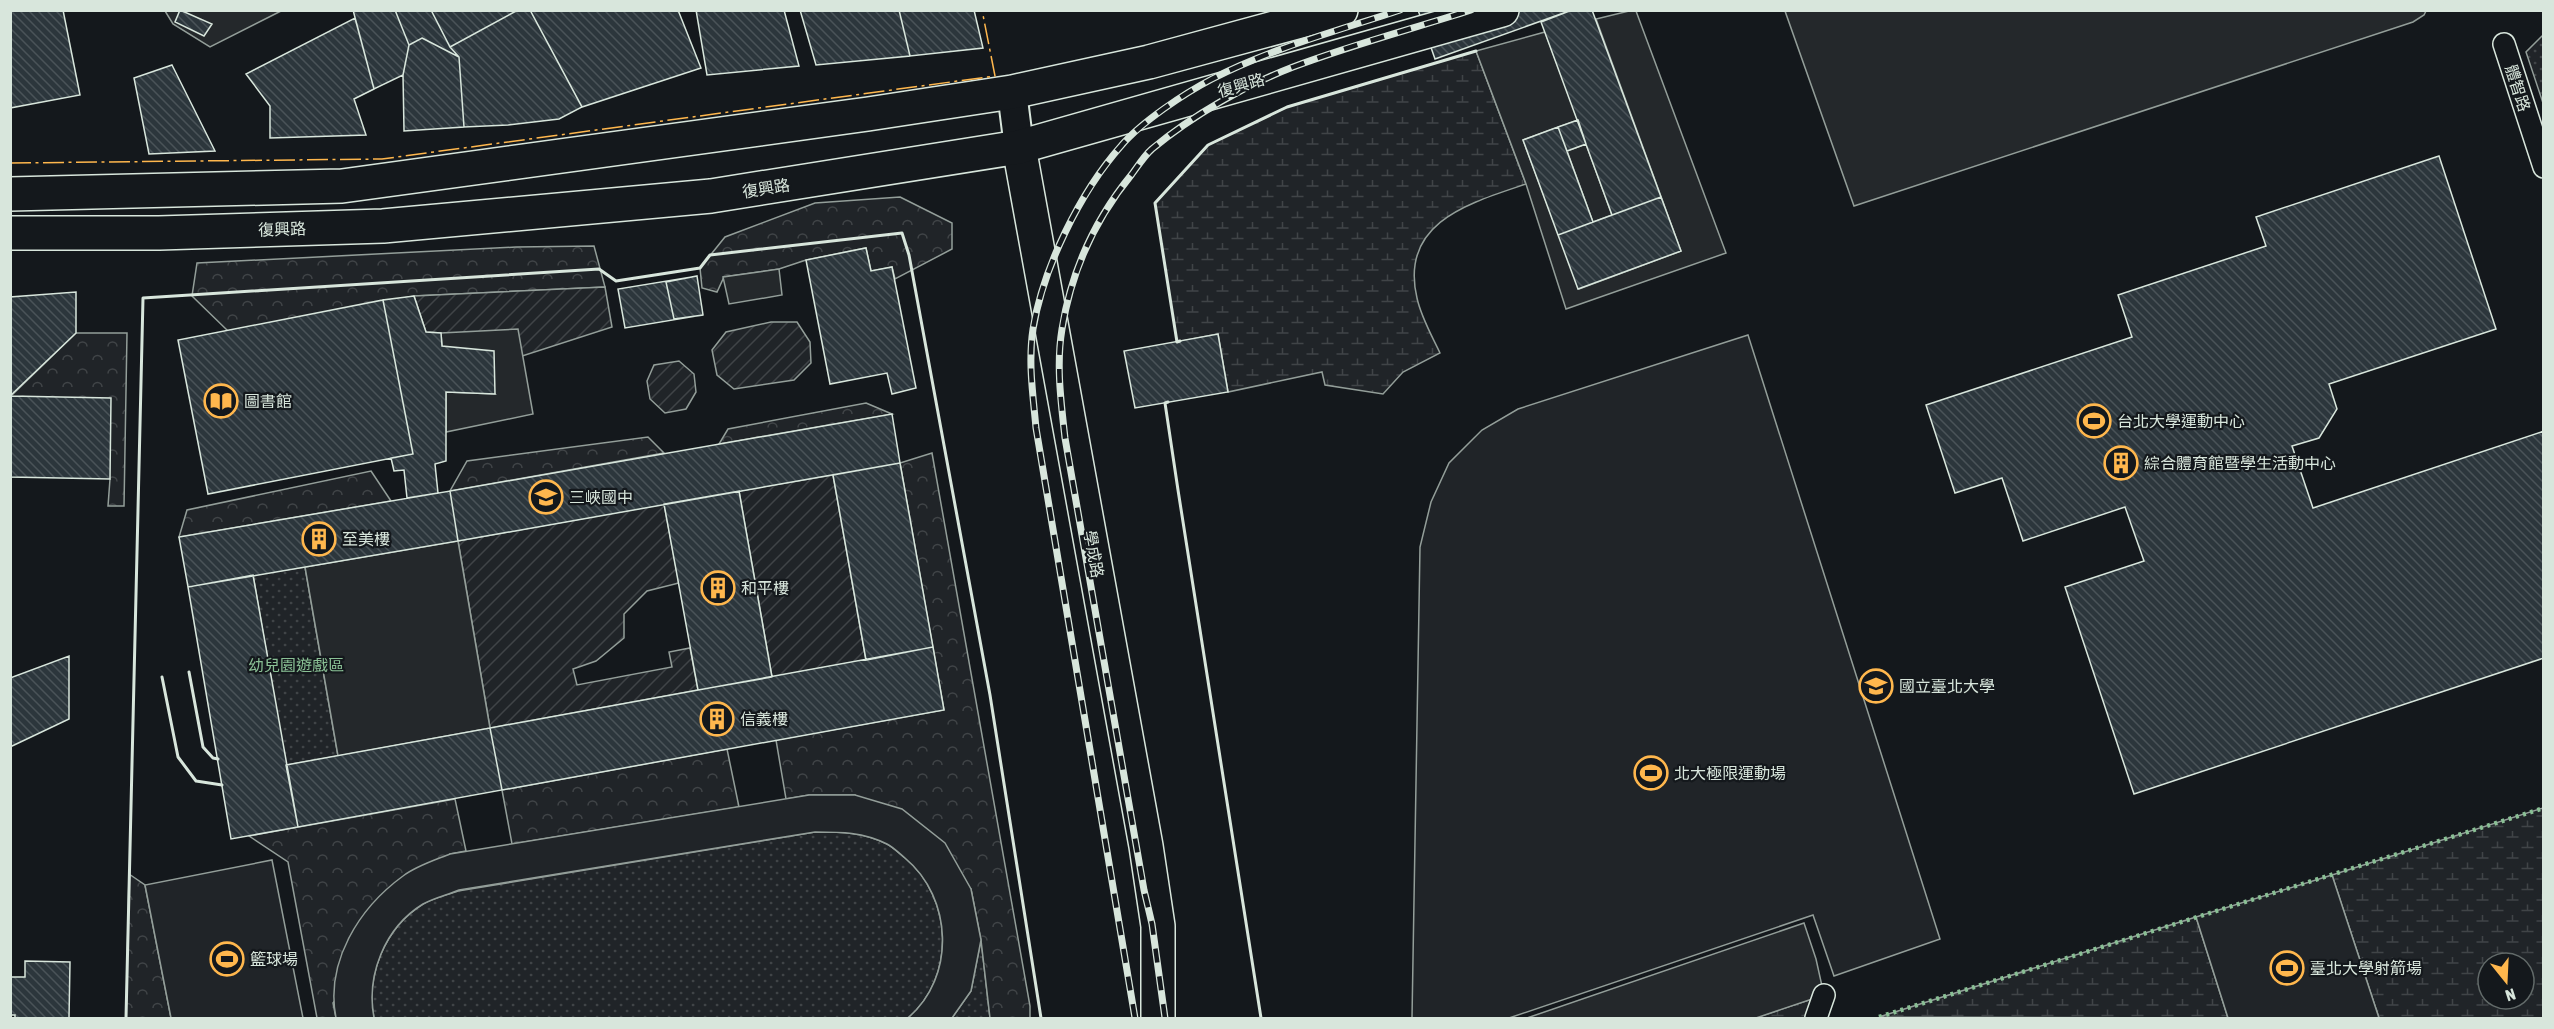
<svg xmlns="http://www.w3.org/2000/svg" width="2554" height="1029" font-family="'Asap Condensed','Noto Sans TC',sans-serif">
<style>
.grass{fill:url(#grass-dots);stroke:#939e99;stroke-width:1.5}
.forest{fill:url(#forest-crowns);stroke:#939e99;stroke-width:1.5}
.wetland{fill:url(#wetland-marsh);stroke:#939e99;stroke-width:1.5;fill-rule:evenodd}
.garden{fill:url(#garden-furrows);stroke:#939e99;stroke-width:1.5}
.pitch{fill:#202428;stroke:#939e99;stroke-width:1.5}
.parking{fill:#24282b;stroke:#939e99;stroke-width:1.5}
.building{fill:url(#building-back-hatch);stroke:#d8e6dc;stroke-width:1.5}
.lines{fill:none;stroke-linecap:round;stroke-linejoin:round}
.pedestrian-casing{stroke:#d8e6dc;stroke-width:24}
.minor-casing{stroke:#d8e6dc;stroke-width:32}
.tertiary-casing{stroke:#d8e6dc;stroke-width:36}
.secondary-casing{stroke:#d8e6dc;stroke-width:36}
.pedestrian{stroke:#14181c;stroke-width:21}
.minor{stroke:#14181c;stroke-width:28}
.tertiary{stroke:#14181c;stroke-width:33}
.secondary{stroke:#14181c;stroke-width:33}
.rail-casing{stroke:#d8e6dc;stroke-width:7}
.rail{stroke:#14181c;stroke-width:4.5;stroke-dasharray:14;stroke-linecap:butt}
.hedge{stroke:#8ac095;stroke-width:4.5;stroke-dasharray:3 4.5;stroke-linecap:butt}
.wall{stroke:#d8e6dc;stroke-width:3}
.power{stroke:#ffb74d;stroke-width:1.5;stroke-dasharray:21 4.5 3 4.5;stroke-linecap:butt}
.labels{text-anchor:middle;stroke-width:4.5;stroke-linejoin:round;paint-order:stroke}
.street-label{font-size:16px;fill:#d8e6dc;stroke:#14181c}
.poi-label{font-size:16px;fill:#d8e6dc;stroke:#14181c;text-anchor:start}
.park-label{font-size:16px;fill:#8ac095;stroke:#14181c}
</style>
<defs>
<pattern id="grass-dots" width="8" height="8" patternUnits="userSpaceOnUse" patternTransform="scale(1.5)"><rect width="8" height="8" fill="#202428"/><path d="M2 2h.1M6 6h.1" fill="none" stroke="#404447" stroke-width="1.8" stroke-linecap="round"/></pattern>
<pattern id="forest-crowns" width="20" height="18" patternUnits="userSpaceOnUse" patternTransform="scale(1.5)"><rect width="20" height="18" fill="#202428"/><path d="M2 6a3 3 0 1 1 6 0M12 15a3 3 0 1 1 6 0" fill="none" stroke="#404447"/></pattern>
<pattern id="wetland-marsh" width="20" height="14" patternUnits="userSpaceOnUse" patternTransform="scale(1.5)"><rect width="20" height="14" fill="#202428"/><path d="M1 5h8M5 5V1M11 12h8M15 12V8" fill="none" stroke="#404447"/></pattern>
<pattern id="garden-furrows" width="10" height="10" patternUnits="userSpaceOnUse" patternTransform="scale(1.5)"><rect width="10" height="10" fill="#202428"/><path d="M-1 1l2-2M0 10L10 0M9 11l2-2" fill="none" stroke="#404447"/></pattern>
<pattern id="building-back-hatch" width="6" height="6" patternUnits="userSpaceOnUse" patternTransform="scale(1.5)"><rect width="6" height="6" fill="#2c363c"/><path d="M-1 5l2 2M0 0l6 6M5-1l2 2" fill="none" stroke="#4a5358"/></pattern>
</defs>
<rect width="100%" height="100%" fill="#14181c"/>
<path class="grass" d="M2543 35V103L2526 52Z
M305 567 338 756 286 765 253 575Z
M815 832C841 832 863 832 887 844 893 847 899 853 905 858 953 898 956 977 908 1018H374C366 976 384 928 423 904 433 898 447 895 458 891Z
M981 940 990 1018H952L971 991Z"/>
<path class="forest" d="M900 197 952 223V249L895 279 892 267 871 271 866 248 806 260 779 269 724 277 717 292 702 288 700 268 725 237 815 203Z
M594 246 605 287 414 296 228 331 192 296 197 263 516 247Z
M76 333H127L124 506H108L110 479 11 396Z
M866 403 892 414 719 444 728 429Z
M648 437 664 453 450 491 467 461Z
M932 453 1030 1006V1018H990L981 940 971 889 855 795H809L786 799 776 740 944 710 900 463Z
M371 471 391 501 179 537 187 510Z
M727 749 739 807 512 844 502 790Z
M455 799 466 851 450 854 333 1003 336 1018H317L288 862 249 836Z
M129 874 145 885 171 1018H126Z"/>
<path class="wetland" d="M1476 51 1526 184C1470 203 1399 222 1417 298 1421 317 1432 336 1440 353L1403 372 1383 394 1325 385 1322 372 1228 392 1218 334 1177 342 1155 203 1208 145 1287 107Z
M2543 808V1018H2379L2332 875ZM2488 963H2524V999H2488Z
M2196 917 2228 1018 1879 1017Z
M1824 995 1816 1018H1755Z"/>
<path class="garden" d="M605 287 612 327 516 358 442 346 441 333 426 332 414 296Z
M771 322H797L810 342 811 363 794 380 734 389 717 375 712 350 726 332Z
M679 361 694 374 696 392 686 409 665 413 650 399 647 381 654 365Z
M833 475 866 660 772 677 739 491Z
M664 504 679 583 647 591 624 614V638L596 661 573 669 577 685 672 667 669 652 690 648 698 690 490 728 458 541Z"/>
<path class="pitch" d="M1748 335 1940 939 1834 976 1813 915 1509 1018H1412L1420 547 1431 502 1449 463 1482 430 1518 409Z
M809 795H855L902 809 945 843 971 889 981 940 971 991 952 1018H908C956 977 953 898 905 858 899 853 893 847 887 844 863 832 841 832 815 832L459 890C447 895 434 898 423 904 384 928 366 976 374 1018H336C325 962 359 908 403 876 416 866 435 860 450 854Z
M272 860 303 1018H171L145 885Z
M2332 875 2379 1018H2228L2196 917Z"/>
<path class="parking" d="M165 11H281L210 47 173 24Z
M1629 11H1636L1726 253 1566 309 1526 184 1476 51 1545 32 1578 120 1523 140 1579 289 1681 251 1596 19Z
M1785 11V10L2426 11 2424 15 2413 22 1854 206Z
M1586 144 1612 215 1593 222 1567 151Z
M779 269 782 295 729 304 723 277Z
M518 329 533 414 446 432V392L495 394 442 346 441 333Z
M458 541 490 728 338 756 305 567Z
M1804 923 1816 959 1824 995 1756 1018H1527Z"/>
<path class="building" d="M10 10H63L80 95 10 108Z
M180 10 212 24 204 36 175 22Z
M353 10H395L409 45 403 75 374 89Z
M395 10H431L450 47 459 57 422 38 409 45Z
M431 10H518L450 47Z
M518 10H530L582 107 559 119 508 125 464 127 459 57 450 47Z
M530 10H678L701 68 582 107Z
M696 10H784L799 66 707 75Z
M800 10H899L910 56 816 65Z
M899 10H974L983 48 910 56Z
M1418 10H1572L1435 59Z
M1572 10H1592L1661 197 1612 215 1541 22Z
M355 18 374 89 354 99 366 135 270 138V106L246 74Z
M422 38 459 57 464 127 404 131 403 75 409 45Z
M172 65 215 151 149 154 134 78Z
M1578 120 1586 144 1567 151 1558 127Z
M1558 127 1593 222 1558 235 1523 140Z
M2439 156 2496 329 2329 384 2337 409 2319 438 2292 446 2313 508 2544 431V658L2134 794 2065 587 2144 561 2125 507 2023 541 2002 478 1955 493 1926 405 2132 337 2118 295 2266 246 2256 217Z
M1661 197 1681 251 1578 289 1558 235Z
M866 248 871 271 892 267 916 388 892 394 887 373 830 384 806 260Z
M697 276 703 315 625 328 618 289Z
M697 276 703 315 674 319 666 282Z
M76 292V333L10 396V297Z
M414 296 426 332 441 333 442 346 494 351 495 394 446 392V461L435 464 438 493 407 498 404 470 394 471 391 458 413 454 383 300Z
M383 300 413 454 208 494 178 340Z
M1218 334 1228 392 1135 408 1124 351Z
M10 396 111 398 110 479 10 477Z
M892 414 900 463 458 541 450 491Z
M900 463 933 647 866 660 833 475Z
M450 491 458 541 188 587 179 537Z
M739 491 772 677 698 690 664 504Z
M253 575 298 827 231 839 188 587Z
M933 647 944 710 502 790 490 728Z
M69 656V719L10 747V678Z
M490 728 502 790 298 827 286 765Z
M25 961 70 962 69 1018H15V1015H10V977H25Z"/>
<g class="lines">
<g class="pedestrian-casing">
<path id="pedestrian" d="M2504 44 2544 167
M1816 1018 1824 995"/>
</g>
<g class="minor-casing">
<path id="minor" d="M1012 92 1019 147"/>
</g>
<g class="tertiary-casing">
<path id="tertiary" d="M1019 147 1146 846 1158 926V1018"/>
</g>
<g class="secondary-casing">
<path id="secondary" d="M10 194 342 186 868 114 1012 92 1149 62 1341 10
M10 233H159L383 226 711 196 1019 147 1502 10"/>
</g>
<use href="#pedestrian" class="pedestrian"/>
<use href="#minor" class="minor"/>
<use href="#tertiary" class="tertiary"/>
<use href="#secondary" class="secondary"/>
<g class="rail-casing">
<path id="rail" d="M1135 1018 1036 428C1033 395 1028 362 1033 329 1043 268 1080 192 1121 146 1141 122 1185 93 1212 79 1272 48 1337 31 1400 10
M1165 1018 1152 924 1144 890 1065 438C1061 402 1056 365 1062 329 1071 272 1095 219 1132 174 1138 166 1144 156 1152 149 1193 115 1244 86 1293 67 1351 45 1412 29 1471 10"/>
</g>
<use href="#rail" class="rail"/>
<path class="hedge" d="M1879 1017 2544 808"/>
<path class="wall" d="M1180 341 1177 342 1155 203 1208 145 1287 107 1476 51
M1168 402 1165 403 1178 490 1261 1018
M189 672 203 747 213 758 218 759
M162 677 178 757 196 781 222 785
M126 1018 143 298 599 269 616 281 700 268 710 255 902 233 909 255 990 695 1041 1018"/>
<path class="power" d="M10 163 382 159 995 76 982 10"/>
</g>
<defs>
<g id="library-ring" transform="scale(1.725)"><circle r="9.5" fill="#14181c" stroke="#ffb74d" stroke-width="1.5"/><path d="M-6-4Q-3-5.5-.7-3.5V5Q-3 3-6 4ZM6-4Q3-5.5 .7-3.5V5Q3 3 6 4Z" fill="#ffb74d"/></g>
<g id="stadium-ring" transform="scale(1.725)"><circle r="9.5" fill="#14181c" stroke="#ffb74d" stroke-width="1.5"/><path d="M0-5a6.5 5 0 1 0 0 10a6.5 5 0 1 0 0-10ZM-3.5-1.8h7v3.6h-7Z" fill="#ffb74d"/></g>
<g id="building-ring" transform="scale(1.725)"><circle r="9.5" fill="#14181c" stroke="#ffb74d" stroke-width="1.5"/><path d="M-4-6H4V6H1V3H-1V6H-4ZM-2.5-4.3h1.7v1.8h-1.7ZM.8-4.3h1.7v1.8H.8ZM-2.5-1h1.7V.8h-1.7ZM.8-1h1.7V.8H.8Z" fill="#ffb74d"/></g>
<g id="school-ring" transform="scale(1.725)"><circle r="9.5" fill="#14181c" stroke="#ffb74d" stroke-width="1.5"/><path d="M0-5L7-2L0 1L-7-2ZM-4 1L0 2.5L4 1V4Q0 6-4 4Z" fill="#ffb74d"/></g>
<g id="university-ring" transform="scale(1.725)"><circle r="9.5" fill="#14181c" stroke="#ffb74d" stroke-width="1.5"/><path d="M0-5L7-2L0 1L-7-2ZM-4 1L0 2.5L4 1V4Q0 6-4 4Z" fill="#ffb74d"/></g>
</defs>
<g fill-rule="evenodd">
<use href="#library-ring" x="221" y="401"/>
<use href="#stadium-ring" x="2094" y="421"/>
<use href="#building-ring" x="2121" y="463"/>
<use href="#school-ring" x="546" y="497"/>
<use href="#building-ring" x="319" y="539"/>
<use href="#building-ring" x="718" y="588"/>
<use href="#university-ring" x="1876" y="686"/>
<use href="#building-ring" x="717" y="719"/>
<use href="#stadium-ring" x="1651" y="773"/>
<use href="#stadium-ring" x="227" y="959"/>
<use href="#stadium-ring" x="2287" y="968"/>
</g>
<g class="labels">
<g class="street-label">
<text transform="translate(1241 85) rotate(-16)" y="6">復興路</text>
<text transform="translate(2518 88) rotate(72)" y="6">體智路</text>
<text transform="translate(766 188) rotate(-9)" y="6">復興路</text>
<text transform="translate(282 229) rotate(-2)" y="6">復興路</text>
<text transform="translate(1094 554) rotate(80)" y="6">學成路</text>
</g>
<g class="poi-label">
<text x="244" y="407">圖書館</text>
<text x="2117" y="427">台北大學運動中心</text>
<text x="2144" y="469">綜合體育館暨學生活動中心</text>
<text x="569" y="503">三峽國中</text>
<text x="342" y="545">至美樓</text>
<text x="741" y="594">和平樓</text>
<text x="1899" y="692">國立臺北大學</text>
<text x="740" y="725">信義樓</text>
<text x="1674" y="779">北大極限運動場</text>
<text x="250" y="965">籃球場</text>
<text x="2310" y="974">臺北大學射箭場</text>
</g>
<g class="park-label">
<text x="296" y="671">幼兒園遊戲區</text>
</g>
</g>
<rect width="2554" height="1029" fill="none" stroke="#d8e6dc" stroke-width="24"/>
<g transform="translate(2506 981) rotate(162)"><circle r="28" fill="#14181c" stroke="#626a69" stroke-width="1.5"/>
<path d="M0-4.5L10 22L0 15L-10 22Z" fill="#ffb74d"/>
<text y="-9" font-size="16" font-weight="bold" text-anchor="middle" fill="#d8e6dc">N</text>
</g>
</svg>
